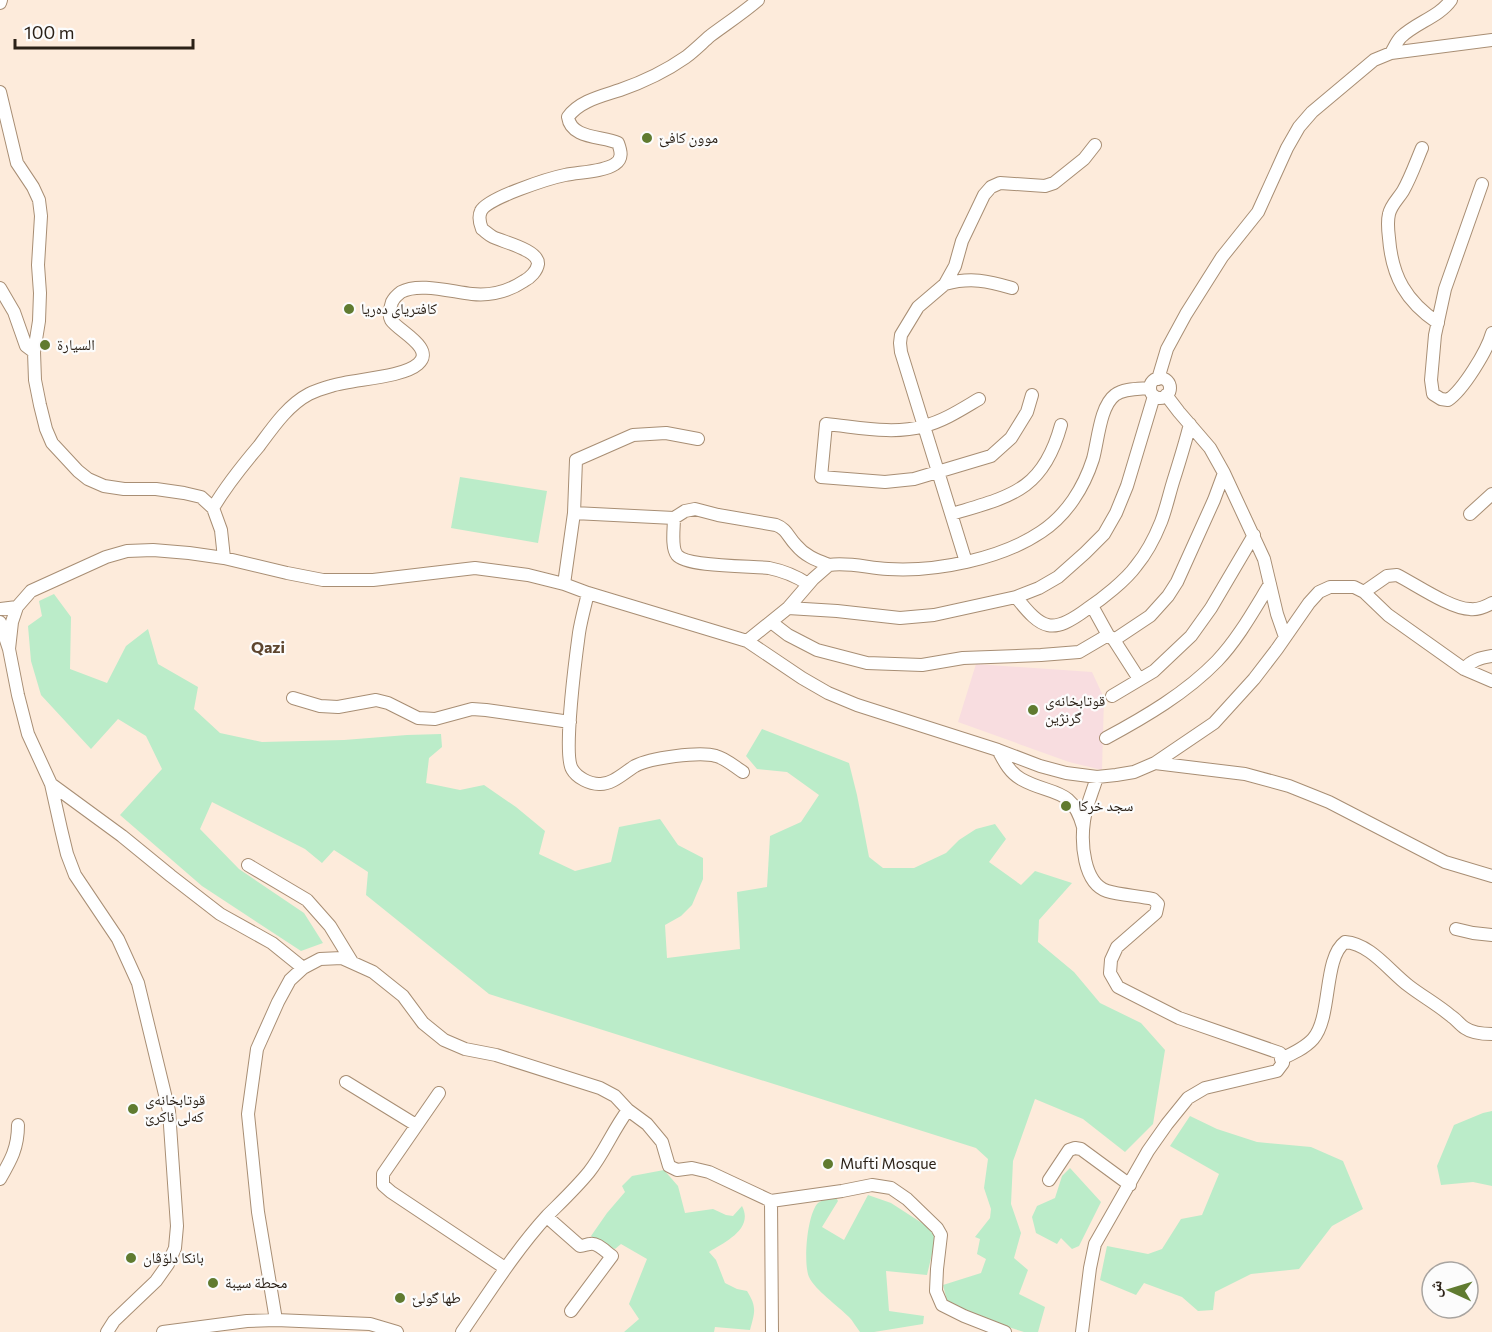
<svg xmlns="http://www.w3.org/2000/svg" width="1492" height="1332" font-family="Commissioner,'Noto Naskh Arabic',sans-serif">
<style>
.education{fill:#f8dde0}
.green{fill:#bbecc9}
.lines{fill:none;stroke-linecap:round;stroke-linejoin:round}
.minor-casing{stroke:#a88e74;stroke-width:14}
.minor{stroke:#fff;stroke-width:12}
.poi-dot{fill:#607b30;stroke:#fcfcfc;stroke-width:2}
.labels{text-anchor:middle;stroke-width:4.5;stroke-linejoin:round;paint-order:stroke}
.poi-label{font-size:15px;fill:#2b2117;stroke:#fcfcfc;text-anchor:start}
.neighbourhood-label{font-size:16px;font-weight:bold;fill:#5d452e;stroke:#fcfcfc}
</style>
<rect width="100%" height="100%" fill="#fdebdb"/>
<path class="education" d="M976 664 1092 672 1104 698 1102 770 1069 762 958 722Z"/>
<path class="green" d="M460 477 547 491 538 543 451 528Z
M54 594 71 617 70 669 107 683 126 646 148 629 158 664 198 687 194 709 220 733 262 742 344 740 407 735 441 734 442 747 429 758 426 783 460 790 484 785 516 807 545 831 539 854 575 871 611 862 619 827 660 819 678 845 703 858V879L692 905 681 916 665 925 667 958 740 949 737 892 767 887 770 836 801 822 819 795 787 772 757 769 746 756 762 729 849 763 857 795 869 857 883 868H914L946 853 959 840 976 829 995 824 1006 839 989 862 1021 885 1035 871 1072 883 1039 920 1038 942 1074 972 1100 1003 1141 1023 1165 1050 1153 1124 1125 1152 1083 1119 1035 1099 1013 1161 1011 1204 1021 1233 1014 1258 1028 1270 1019 1294 1045 1307 1038 1332H1024L967 1314 947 1301 943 1285 981 1273 986 1259 977 1254 980 1239 975 1237 990 1218 991 1209 984 1188 988 1159 976 1148 489 994 366 895 368 872 334 850 322 863 305 849 212 802 200 829 239 869 304 913 323 943 301 951 202 886 120 815 162 769 146 736 118 719 91 749 41 695 31 661 28 626 42 616 39 601Z
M1492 1111V1186L1473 1182 1441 1185 1437 1166 1454 1125 1483 1113Z
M1190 1116 1217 1129 1257 1142 1311 1147 1343 1161 1363 1209 1332 1226 1299 1269 1251 1274 1215 1292 1213 1310 1198 1311 1182 1297 1144 1283 1136 1295 1100 1280 1107 1246 1148 1254 1162 1249 1181 1219 1202 1215 1219 1174 1170 1146Z
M1070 1168 1101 1202 1079 1246 1072 1249 1061 1238 1057 1244 1036 1233 1032 1217 1037 1206 1055 1198 1062 1176Z
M664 1170 678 1186 685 1213 713 1209 726 1215 733 1216 742 1206C754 1229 725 1242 709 1252L716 1260 725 1283 737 1289 747 1291C757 1307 755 1312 750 1330L715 1327 714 1332H624L639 1319 629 1304 647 1259 621 1244 615 1249 608 1246 605 1248 591 1236 607 1213 625 1192 622 1186 632 1176Z
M868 1195 891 1203 925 1225 936 1237 927 1275 886 1271 889 1311 924 1316 923 1324 874 1332H860C856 1327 853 1321 849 1317 838 1306 815 1290 809 1277 803 1263 807 1214 818 1203 822 1200 830 1198 835 1196L838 1201 822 1227 844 1240Z"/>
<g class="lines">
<g class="minor-casing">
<path id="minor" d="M0 3 1 0
M1391 53C1394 48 1397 41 1401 37 1417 22 1439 17 1451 0
M0 92 17 163 33 187 39 200 41 216 38 265 40 293 39 321 34 352 35 380 40 405 46 429 52 443 78 471 88 479 104 486 124 489H156L184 493 201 497 213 508 221 530 224 558
M1422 148C1416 162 1411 177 1403 191 1398 199 1391 205 1389 214 1387 222 1388 230 1389 238 1392 277 1406 301 1438 323
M1482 184 1445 289 1435 335 1431 380 1433 394 1441 399 1448 400C1463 390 1487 351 1492 333
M945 284C971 277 988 281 1012 288
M0 288 14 312 26 346 34 352
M1150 388a10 10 0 1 1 20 0a10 10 0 1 1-20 0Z
M1158 379 1167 349 1186 314 1222 257 1258 212 1287 148 1299 127 1312 112 1374 60 1391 53 1492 40
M1166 395 1179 412 1210 448 1224 473 1264 559 1277 614 1285 637
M979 399C962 409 944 421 924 426 893 435 858 427 826 424L821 477 885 482 914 479 991 456 1011 438 1027 412 1032 395
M213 508C226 486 242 466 259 446 273 427 288 405 309 394 315 391 324 388 331 386 353 379 402 378 418 364 436 348 398 331 391 320 388 315 390 308 392 302 394 298 397 295 401 292 419 282 452 292 472 294 491 296 509 291 524 281 530 278 537 271 538 264 539 250 503 242 493 237 489 235 486 232 482 229 480 224 478 217 481 211 487 198 550 178 565 175 580 172 603 172 615 164 623 159 621 151 618 143 602 136 571 139 568 117 579 101 602 96 620 90 643 82 666 71 686 57 694 51 702 43 710 36 726 24 743 13 758 0
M574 513 674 518 685 511 695 509 718 515 776 525C787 529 788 537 796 545 805 556 816 560 829 565
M952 514C1011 496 1043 491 1061 425
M1470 514 1492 494
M674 518C674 527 671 548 677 555 686 567 752 566 769 568 784 571 796 576 808 584
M966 562 901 352 900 343 901 335 918 307 945 284 955 266 962 241 984 195 991 187 1000 183 1045 186 1054 183 1084 159 1095 145
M564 584 574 513 576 460 633 435 666 433 698 439
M1364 592 1387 576 1397 575C1415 584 1451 609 1470 609 1478 610 1485 607 1492 603
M588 593C585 606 581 620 579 633 576 655 563 754 572 769 577 778 590 784 599 784 612 785 625 772 635 766 650 758 700 751 716 756 725 758 735 767 743 772
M1016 597C1042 630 1052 635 1087 609 1102 599 1126 580 1136 566 1146 554 1155 537 1161 522 1166 509 1169 495 1173 482 1179 463 1185 444 1190 424
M1092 606 1108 635 1114 640 1139 679
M788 608 837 611 900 618 934 615 1016 597 1039 588 1058 577 1085 553 1104 534 1116 513 1127 486 1154 396
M0 609 17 607
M0 622 9 649 18 695 28 734 51 784 61 829 67 854 75 875 118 939 138 983 169 1111 177 1226 175 1248 168 1264 156 1281 114 1321 107 1332
M771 622 788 635 817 650 867 663 922 665 963 658 1041 655 1079 652 1108 635
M1114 640 1150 616 1168 596 1177 582 1214 500 1224 473
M747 641 788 608 813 579 829 565C849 562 868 568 888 569 936 572 1001 559 1041 532 1067 515 1084 487 1093 459 1098 441 1100 406 1115 395 1124 388 1139 389 1150 388
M9 649 12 622 17 607 31 591 106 557 127 551 153 550 189 553 224 558 287 573 323 580H373L475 568 528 575 564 584 588 593 747 641 802 678 828 693 857 705 998 750 1040 766 1066 773 1097 777 1116 775 1134 772 1155 763 1214 723 1254 679 1277 649 1309 603 1319 592 1330 587H1354L1364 592 1388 615 1464 669 1492 681
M1464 669C1472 660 1480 658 1492 656
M1112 696 1154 671 1191 636 1211 608 1254 535
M293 698 320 706 338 707 376 700 388 703 418 718 435 719 472 709 486 710 570 722
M1106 738C1145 717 1186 693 1217 661 1238 639 1254 610 1270 584
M998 750C1004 761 1009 772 1021 779 1051 796 1072 786 1083 827
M1155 763 1245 774 1289 786 1329 802 1445 862 1492 876
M51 784 122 836 171 876 220 914 272 943 303 968
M248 865 307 900 330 926 352 962
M1456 929 1473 933 1492 935
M1281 1059C1292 1054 1305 1048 1313 1039 1332 1018 1323 958 1345 942 1371 944 1389 971 1409 986 1422 996 1438 1005 1451 1016 1456 1019 1460 1025 1465 1028 1472 1033 1484 1034 1492 1034
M346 1082 416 1125
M439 1093 383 1174V1185L391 1192 505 1268
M0 1179C11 1160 18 1148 18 1125
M1049 1180 1069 1150 1075 1148 1081 1149 1130 1185
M771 1201 772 1332
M547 1217 580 1246C584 1246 587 1244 590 1244 597 1242 606 1252 612 1256L571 1311
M276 1320 258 1212 248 1114 257 1049 278 1002 290 980 303 968 320 959 342 958 373 972 403 996 423 1023 444 1040 465 1049 496 1055 600 1088 615 1096 628 1110
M163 1332 247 1321 276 1320 370 1324 397 1332
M462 1332C489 1293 515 1251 547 1216 561 1202 576 1188 589 1172 604 1153 613 1130 628 1110L647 1124 662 1142 669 1166 677 1170 692 1168 709 1172 771 1201 842 1191 872 1185 891 1188 907 1199 937 1228 941 1235 937 1269 936 1291 942 1305 964 1316 1005 1332
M1082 1332 1090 1268 1095 1244 1148 1151 1167 1124 1188 1098 1205 1088 1277 1071 1283 1063 1280 1053 1179 1018 1118 987 1110 973 1111 960 1117 947 1156 913 1158 904 1153 899C1140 896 1119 895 1107 891 1083 883 1081 842 1084 821 1086 806 1093 791 1097 777"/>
</g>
<use href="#minor" class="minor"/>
</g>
<g class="poi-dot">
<circle cx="647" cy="138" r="6"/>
<circle cx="349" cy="309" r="6"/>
<circle cx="45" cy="345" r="6"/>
<circle cx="1033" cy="710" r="6"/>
<circle cx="1066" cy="806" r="6"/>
<circle cx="133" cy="1109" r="6"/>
<circle cx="828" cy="1164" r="6"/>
<circle cx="131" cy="1258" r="6"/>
<circle cx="213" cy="1283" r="6"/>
<circle cx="400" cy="1298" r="6"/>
</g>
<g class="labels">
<g class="poi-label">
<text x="659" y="143">موون کافێ</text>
<text x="361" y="314">کافتریای دەریا</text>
<text x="57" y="350">السيارة</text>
<text x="1045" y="706">قوتابخانەی<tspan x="1045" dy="17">گرنژین</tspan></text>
<text x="1078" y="811">سجد خركا</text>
<text x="145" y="1105">قوتابخانەی<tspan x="145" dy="17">کەلی ئاکرێ</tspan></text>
<text x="840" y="1169">Mufti Mosque</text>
<text x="143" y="1263">بانکا دلۆڤان</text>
<text x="225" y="1288">محطة سيبة</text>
<text x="412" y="1303">طها گولێ</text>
</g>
<g class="neighbourhood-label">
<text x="268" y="653">Qazi</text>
</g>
</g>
<g transform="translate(1450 1290) rotate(274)"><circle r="28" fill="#fcfcfc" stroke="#a8a4a0" stroke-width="1.5"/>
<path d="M0-4.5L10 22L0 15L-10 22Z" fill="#607b30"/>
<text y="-9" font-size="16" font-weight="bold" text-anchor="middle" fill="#2b2117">ش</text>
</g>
<path d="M15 39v9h178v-9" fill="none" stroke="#2b2117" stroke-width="3"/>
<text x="24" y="39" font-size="18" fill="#2b2117" stroke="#fcfcfc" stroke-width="4.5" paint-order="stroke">100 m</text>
</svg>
